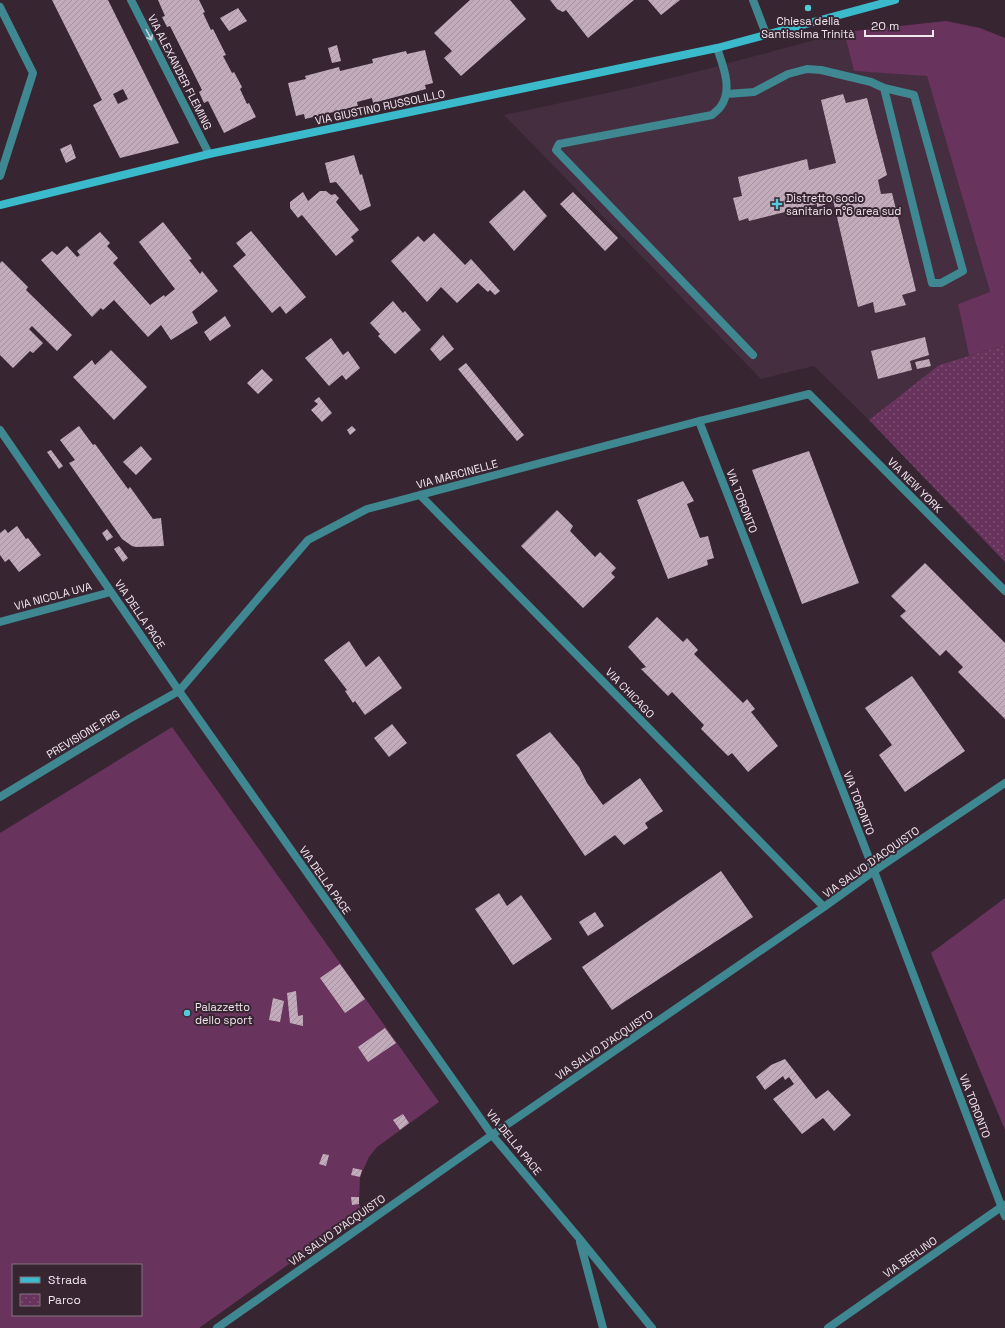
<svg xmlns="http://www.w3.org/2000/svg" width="1005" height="1328" font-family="'Space Grotesk',sans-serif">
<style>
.built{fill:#442e3f}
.grass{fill:#68335c;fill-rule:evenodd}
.park{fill:url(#park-dots)}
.building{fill:url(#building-hatch);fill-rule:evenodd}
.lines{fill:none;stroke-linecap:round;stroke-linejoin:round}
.lane{stroke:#3f8791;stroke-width:8}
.street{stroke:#3f8791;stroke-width:8}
.secondary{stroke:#3abaca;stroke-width:8}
.oneway{stroke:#c6cfd8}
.poi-dot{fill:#53cbdb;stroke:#372632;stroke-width:1.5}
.labels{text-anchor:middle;stroke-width:4;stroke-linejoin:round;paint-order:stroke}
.poi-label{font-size:11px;fill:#f3e7ef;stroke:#372632;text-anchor:start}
.street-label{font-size:11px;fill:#f3e7ef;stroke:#372632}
</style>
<defs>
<pattern id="park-dots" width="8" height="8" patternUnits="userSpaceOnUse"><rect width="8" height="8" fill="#68335c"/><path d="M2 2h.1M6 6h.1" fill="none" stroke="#7e5174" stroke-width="1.8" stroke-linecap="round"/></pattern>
<pattern id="building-hatch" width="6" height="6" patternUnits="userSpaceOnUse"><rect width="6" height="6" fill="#c2acbc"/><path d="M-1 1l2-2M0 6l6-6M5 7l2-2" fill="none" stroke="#a4929f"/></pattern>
</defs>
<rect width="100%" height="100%" fill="#372632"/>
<path class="built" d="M844 32 854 71 927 75 990 293 958 304 969 356 939 365 869 420 814 366 761 379 504 115 630 88 707 69Z"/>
<path class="grass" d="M946 21 980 28 1005 38V345L969 356 958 304 990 292 927 76 854 71 844 32Z
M172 727 439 1102 377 1147 369 1157 360 1177 359 1204 362 1212 199 1328H0V833ZM13 1265H141V1315H13Z
M1005 898V1130L931 953Z"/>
<path class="park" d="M1005 345V562L869 420 939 365Z"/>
<path class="building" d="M52 0H108L179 143 120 158 93 105 102 100ZM123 89 128 99 118 104 113 94Z
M158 0H199L205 12 203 13 211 30 213 29 226 55 223 56 232 73 234 72 242 87 240 89 247 104 249 103 256 117 224 133 208 101 204 103 199 92 202 90 170 26 167 27 162 17 165 16Z
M470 0H510L526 19 461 76 444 58 452 51 434 33Z
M550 0H634L588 38 566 10 563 12 557 9Z
M648 0H680L661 15Z
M238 8 247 21 229 31 220 18Z
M337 45 341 61 332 63 328 48Z
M425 50 433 83 425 85 426 89 373 103 372 98 357 102 358 106 305 119 304 114 296 116 288 83 306 79 305 76 339 67 340 71 373 63 372 59 406 51 407 54Z
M843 94 846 103 867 98 887 175 878 180 881 194 892 193 916 291 902 295 906 305 875 313 873 302 858 307 833 200 825 201V205L817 207V204L749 221 748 218 739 221 733 198 742 196 738 177 807 159 809 170 836 163 821 100Z
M71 144 76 158 66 163 60 149Z
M354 155 360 175 362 174 371 206 360 211 336 182 330 183 325 163Z
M524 190 547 216 514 251 489 222Z
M320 191H326L331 195 335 194 339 198 336 202 359 230 351 237 354 241 336 256 302 215 298 218 290 208V202L303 192 308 201Z
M573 192 618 238 605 251 560 204Z
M163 222 192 259 189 260 200 274 202 271 218 291 192 312 198 323 171 340 161 325 148 337 114 300 103 310 101 308 92 317 41 260 52 251 57 255 67 246 77 257 80 255 77 251 100 232 110 243 107 246 118 258 113 263 150 305 164 295 165 297 175 289 139 242Z
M251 231 306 297 286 314 280 306 272 313 233 266 246 255 236 243Z
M434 233 465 265 471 259 500 291 495 295 490 290 488 292 478 283 457 303 441 287 427 302 391 261 418 236 424 242Z
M2 261 28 287 26 290 72 335 57 351 32 326 29 329 43 343 33 353 30 351 13 368 0 355V263Z
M393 301 403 313 405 311 421 330 395 354 378 336 380 334 370 323Z
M225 316 231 326 210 341 204 332Z
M443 335 454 349 440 361 430 349Z
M925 337 929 355 910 361 912 370 878 379 871 351Z
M331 338 343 355 348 351 360 368 346 380 342 375 329 386 305 358Z
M111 350 147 387 114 420 73 377 92 360 95 365Z
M929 359 931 366 917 369 915 362Z
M466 363 524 435 517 441 458 369Z
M262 369 273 380 258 394 247 383Z
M319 397 332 413 322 422 311 410 318 404 314 401Z
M79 426 93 445 95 444 128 489 130 487 153 519 161 518 164 546 136 547 132 546 122 539 69 463 75 460 60 440Z
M352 426 356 430 350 435 347 430Z
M141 446 152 459 136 475 123 462Z
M51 450 63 466 59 469 47 452Z
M809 451 859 583 802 604 752 470Z
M683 481 694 501 687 504 700 538 708 536 714 558 707 560 708 565 668 579 637 500Z
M557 510 573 526 570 531 595 557 600 552 616 568 611 573 615 577 583 608 521 546Z
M17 526 26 539 28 538 41 555 19 572 9 559 5 562 0 555V533L5 529 8 533Z
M107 529 113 537 107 541 102 533Z
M119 546 128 558 123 562 114 549Z
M925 563 1005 643V719L958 672 963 667 946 650 940 656 900 616 906 611 891 596Z
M657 617 683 642 687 638 698 650 694 654 743 703 747 699 755 709 751 712 778 746 748 772 732 753 728 756 701 729 704 725 672 692 668 696 641 669 646 667 628 647Z
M349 641 366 667 379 656 402 688 365 715 355 701 353 703 345 691 347 690 324 660Z
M912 676 965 751 905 792 879 755 892 745 865 708Z
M392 724 407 743 389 757 374 738Z
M550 732 579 767 587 783 603 805 640 778 663 811 645 823 648 828 624 845 615 835 585 856 516 755Z
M721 871 753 917 612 1010 582 967Z
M499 893 507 906 521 895 552 939 513 965 475 909Z
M595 912 604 926 588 936 579 922Z
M340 964 365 999 345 1013 320 978Z
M296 991 298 1016 303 1015V1026L290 1023 287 993Z
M273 998 284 1001 280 1022 269 1020Z
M385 1028 396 1043 368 1062 358 1047Z
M785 1059 816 1099 828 1090 851 1115 834 1131 823 1118 802 1134 773 1099 794 1084 789 1077 785 1080 783 1076 765 1090 756 1077 771 1065Z
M403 1114 409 1123 400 1130 393 1120Z
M323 1154 329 1155 326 1166 319 1164Z
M353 1168 362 1170 360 1177 351 1175Z
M351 1197H359V1204L352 1205Z"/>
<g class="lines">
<path class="lane" d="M717 48C723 66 733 89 721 106 719 110 715 112 712 115L559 144 556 150 753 355
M727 94 754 92 788 74 807 69 821 70 871 82 884 88 914 95 963 271 941 283H932L884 88"/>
<path class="street" d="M131 0 209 154
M753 0 766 34
M0 7 33 73 0 176
M699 421 874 871 1005 1216
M0 430 179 691 492 1135 579 1238 652 1328
M420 495 824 907
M0 622 111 592
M0 797 129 719 179 691 308 540 367 509 699 421 809 394 1005 591
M580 1242 603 1328
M217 1328 492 1135 824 907 874 871 1005 783
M828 1328 1004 1205"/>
<path class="secondary" d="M0 205 209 154 717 48 895 0"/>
</g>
<defs><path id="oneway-shaft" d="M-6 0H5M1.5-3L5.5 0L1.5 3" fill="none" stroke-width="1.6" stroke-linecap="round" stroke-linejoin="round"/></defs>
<use class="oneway" href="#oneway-shaft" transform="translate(149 35) rotate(63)"/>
<g class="poi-dot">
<circle cx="808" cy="8" r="4"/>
<path d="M775 198h4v4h4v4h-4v4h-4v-4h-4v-4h4z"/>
<circle cx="187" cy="1013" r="4"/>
</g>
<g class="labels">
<g class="poi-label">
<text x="808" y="25" text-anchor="middle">Chiesa della<tspan x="808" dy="13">Santissima Trinità</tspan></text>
<text x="786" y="202">Distretto socio<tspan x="786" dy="13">sanitario n°6 area sud</tspan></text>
<text x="195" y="1011">Palazzetto<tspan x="195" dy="13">dello sport</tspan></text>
</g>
<g class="street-label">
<text transform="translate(180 72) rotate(63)" y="4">VIA ALEXANDER FLEMING</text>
<text transform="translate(380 107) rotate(-12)" y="4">VIA GIUSTINO RUSSOLILLO</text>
<text transform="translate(457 474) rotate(-15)" y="4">VIA MARCINELLE</text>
<text transform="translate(915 485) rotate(45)" y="4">VIA NEW YORK</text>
<text transform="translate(742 501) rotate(69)" y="4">VIA TORONTO</text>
<text transform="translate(53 596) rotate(-15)" y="4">VIA NICOLA UVA</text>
<text transform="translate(140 614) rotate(56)" y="4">VIA DELLA PACE</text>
<text transform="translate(630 693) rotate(46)" y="4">VIA CHICAGO</text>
<text transform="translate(83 734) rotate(-31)" y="4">PREVISIONE PRG</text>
<text transform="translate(859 803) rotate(69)" y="4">VIA TORONTO</text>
<text transform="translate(871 862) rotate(-35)" y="4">VIA SALVO D'ACQUISTO</text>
<text transform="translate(325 880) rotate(55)" y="4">VIA DELLA PACE</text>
<text transform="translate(604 1045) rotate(-34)" y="4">VIA SALVO D'ACQUISTO</text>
<text transform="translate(975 1106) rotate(69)" y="4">VIA TORONTO</text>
<text transform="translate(514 1142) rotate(51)" y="4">VIA DELLA PACE</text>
<text transform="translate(337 1230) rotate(-35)" y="4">VIA SALVO D'ACQUISTO</text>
<text transform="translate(910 1257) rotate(-35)" y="4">VIA BERLINO</text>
</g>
</g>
<rect x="12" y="1264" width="130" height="52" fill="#372632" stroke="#82737e"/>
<rect x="20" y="1277" width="20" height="6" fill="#3abaca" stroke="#82737e"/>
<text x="48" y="1284" font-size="12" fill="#f3e7ef">Strada</text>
<rect x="20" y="1294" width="20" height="12" fill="url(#park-dots)" stroke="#82737e"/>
<text x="48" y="1304" font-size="12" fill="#f3e7ef">Parco</text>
<path d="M865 30v6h68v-6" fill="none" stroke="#f3e7ef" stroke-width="2"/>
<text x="871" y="30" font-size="12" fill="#f3e7ef" stroke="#372632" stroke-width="3" paint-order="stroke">20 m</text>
</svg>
